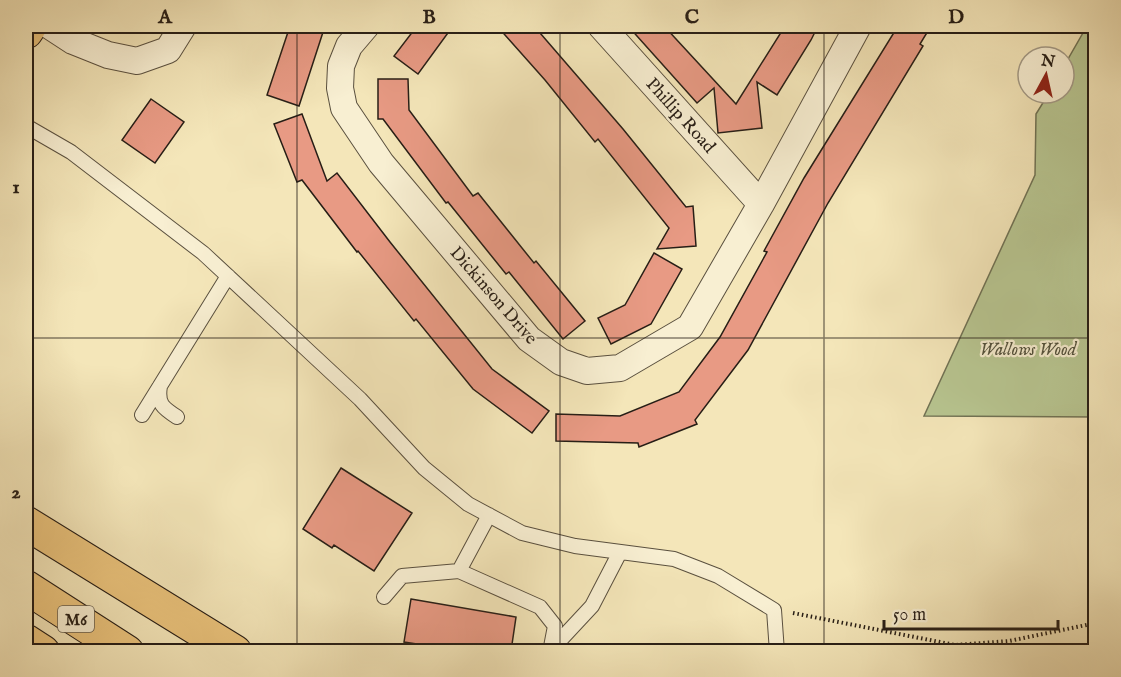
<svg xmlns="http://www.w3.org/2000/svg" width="1121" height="677" font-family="'IM FELL English',serif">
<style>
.green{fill:#b8c691;stroke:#707254;stroke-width:1.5}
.building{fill:#e89a84;stroke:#271e16;stroke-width:1.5}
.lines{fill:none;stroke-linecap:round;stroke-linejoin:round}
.lane-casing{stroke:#5a503f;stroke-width:16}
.street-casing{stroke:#5a503f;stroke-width:28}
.highway-casing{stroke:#271e16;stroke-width:35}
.path{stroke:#271e16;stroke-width:4;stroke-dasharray:1.5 3;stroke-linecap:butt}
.lane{stroke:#f8efd2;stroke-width:14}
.street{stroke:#f8efd2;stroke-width:26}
.highway{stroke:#eac37c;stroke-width:33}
.grid{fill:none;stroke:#271e16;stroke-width:1.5;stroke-opacity:0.55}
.labels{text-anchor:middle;stroke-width:4.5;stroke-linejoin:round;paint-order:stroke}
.shield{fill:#f8efd2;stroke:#665d4e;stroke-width:1.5}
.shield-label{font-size:16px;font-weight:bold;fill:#271e16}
.street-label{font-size:18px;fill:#271e16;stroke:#f8efd2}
.park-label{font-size:18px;font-style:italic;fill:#52503b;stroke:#f8efd2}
.neatline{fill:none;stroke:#271e16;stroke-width:2}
.grid-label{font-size:20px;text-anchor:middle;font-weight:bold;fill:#271e16}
</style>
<rect width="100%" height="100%" fill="#f4e6b9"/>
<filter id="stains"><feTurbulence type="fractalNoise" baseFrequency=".00333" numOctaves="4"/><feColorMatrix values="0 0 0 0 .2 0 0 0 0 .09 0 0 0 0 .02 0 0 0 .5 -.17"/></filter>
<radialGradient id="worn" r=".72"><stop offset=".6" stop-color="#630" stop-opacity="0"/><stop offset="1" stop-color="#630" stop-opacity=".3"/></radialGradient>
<path class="green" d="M1087 26H1096L1095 417 924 416 1035 175 1036 114 1049 93H1064V66Z"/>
<path class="building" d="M290 26H325L299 106 267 95Z
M417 26H453L418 74 394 56Z
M497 26H534L623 129 686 207 693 206 696 246 657 249 669 228 598 139 595 142 545 80Z
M628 26H664L736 104 785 26H818L811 40 777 95 757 82 762 128 718 133 714 88 697 103Z
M898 26H931L920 44 923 46 828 203 748 350 695 420 697 424 639 447 638 443 556 441V414L620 416 679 392 720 337 767 252 764 251 804 178Z
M378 79H408L409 110 473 196 478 193 534 263 536 261 585 321 563 339 509 272 506 274 448 202 446 203 383 119H378Z
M151 99 184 122 155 163 122 140Z
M302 114 327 181 337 173 390 242 492 369 549 411 532 433 473 389 416 319 414 321 358 251 357 252 302 180 297 182 274 124Z
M654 253 682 269 651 324 611 344 598 318 625 305Z
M341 468 412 513 374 571 334 545 332 548 303 529Z
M411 599 516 617 511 651H462L404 642Z"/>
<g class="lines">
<g class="lane-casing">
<path id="lane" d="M26 126 71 152 203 253 360 399 424 468 468 504 522 533 575 546 674 559 718 576 774 610 777 652
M160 386C157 404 163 408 177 417
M142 415 228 276
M489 515 459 571 540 607 555 626 550 652
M384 597 402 576 459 571
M551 650 592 606 620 552"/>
</g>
<g class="street-casing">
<path id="street" d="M50 26 73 41 108 55 137 61 168 50 183 26
M366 26 349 46 341 66 340 88 344 108 381 163 529 339 561 362 587 371 620 368 690 327 761 204 858 26
M601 26 761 204"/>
</g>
<g class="highway-casing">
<path id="highway" d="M26 32 30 26
M26 523 235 652
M26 587 127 652
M26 641 43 652"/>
</g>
<path class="path" d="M793 613 955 645 1009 641 1096 623"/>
<use href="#lane" class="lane"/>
<use href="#street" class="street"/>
<use href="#highway" class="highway"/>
</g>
<path class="grid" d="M297 26V652M560 26V652M824 26V652M26 338H1096"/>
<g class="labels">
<rect class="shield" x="58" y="606" width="36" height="26" rx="4.5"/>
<g class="shield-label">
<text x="76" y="625">M6</text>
</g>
<g class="street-label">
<text transform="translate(681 115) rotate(48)" y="6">Phillip Road</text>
<text transform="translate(494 295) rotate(49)" y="6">Dickinson Drive</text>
</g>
<g class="park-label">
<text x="1028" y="355">Wallows Wood</text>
</g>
</g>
<rect width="1121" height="677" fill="none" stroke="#f4e6b9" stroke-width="66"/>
<g transform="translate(1046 75) rotate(8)"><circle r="28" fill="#f8efd2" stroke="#a49b87" stroke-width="1.5"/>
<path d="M0-4.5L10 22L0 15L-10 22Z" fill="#8f2418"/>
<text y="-9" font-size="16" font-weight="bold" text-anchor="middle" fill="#271e16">N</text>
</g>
<path d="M884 620v9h174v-9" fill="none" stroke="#271e16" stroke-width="3"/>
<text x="893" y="620" font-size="18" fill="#271e16" stroke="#f8efd2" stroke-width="4.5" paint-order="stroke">50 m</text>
<rect x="33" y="33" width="1055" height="611" class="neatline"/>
<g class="grid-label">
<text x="165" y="23">A</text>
<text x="429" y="23">B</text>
<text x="692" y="23">C</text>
<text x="956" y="23">D</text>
<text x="16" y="193">1</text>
<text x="16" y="498">2</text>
</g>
<rect width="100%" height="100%" filter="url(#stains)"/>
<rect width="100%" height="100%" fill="url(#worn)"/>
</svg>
